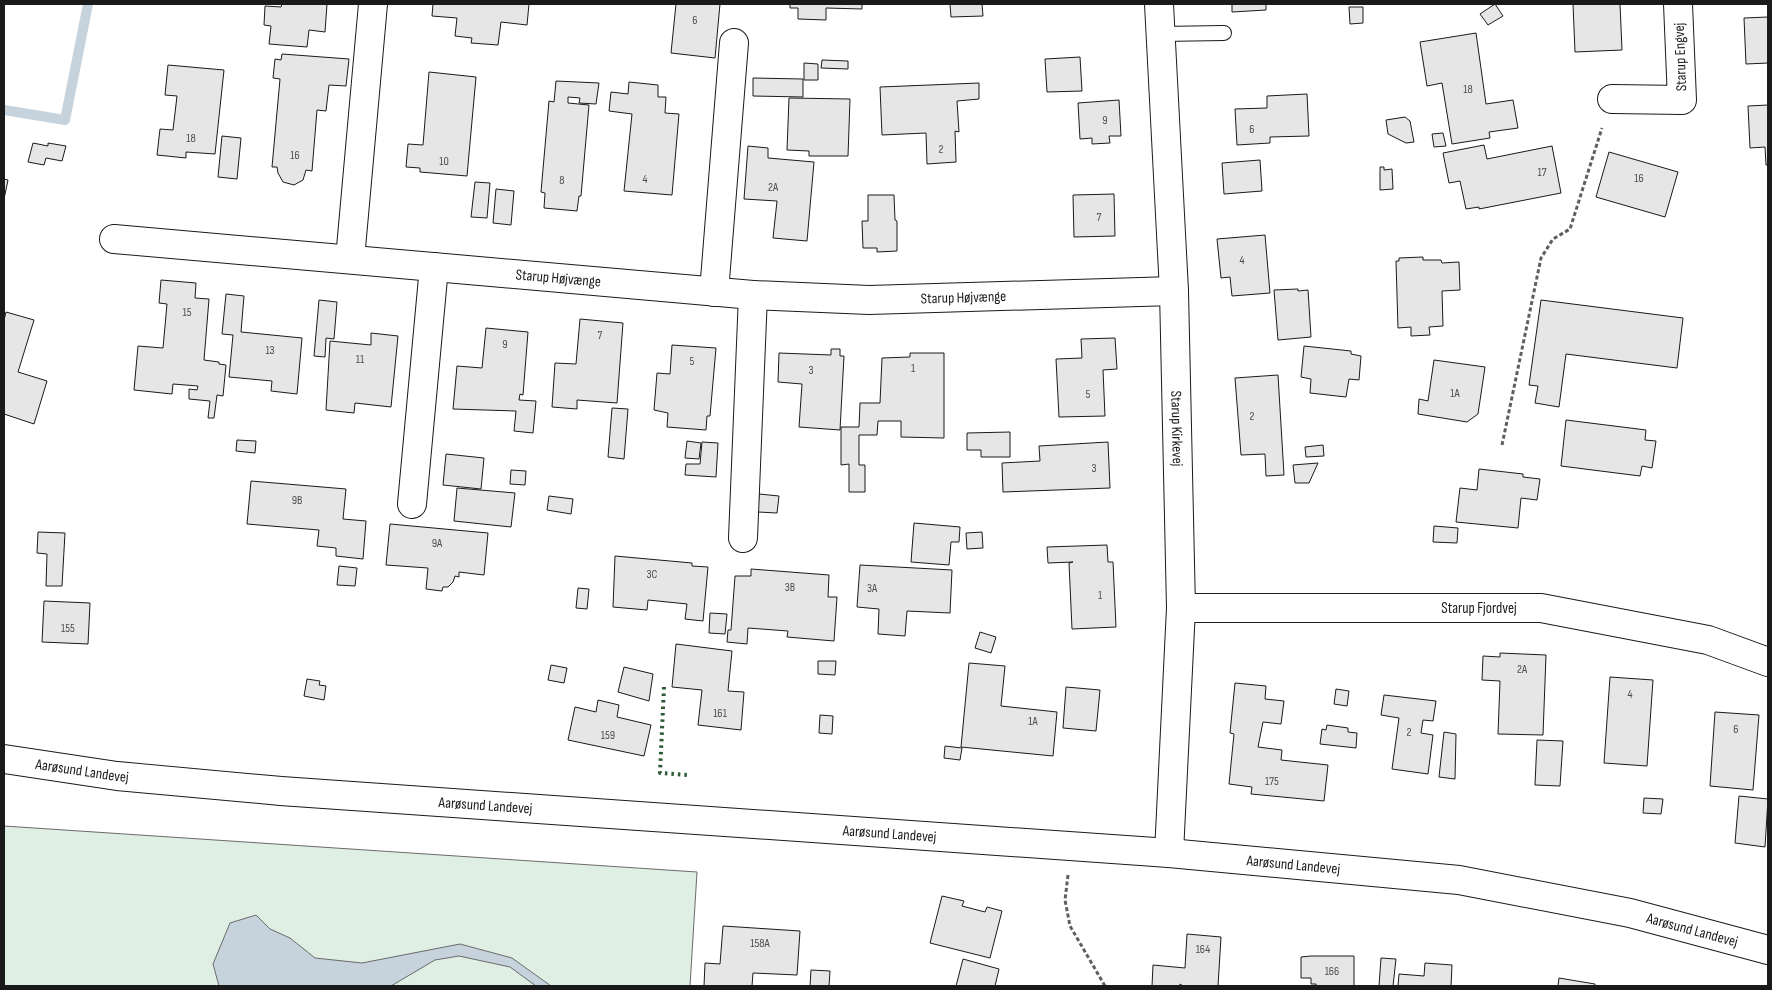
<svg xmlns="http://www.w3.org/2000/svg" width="1772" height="990" font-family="'Sofia Sans Condensed',sans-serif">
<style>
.green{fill:#e0efe3;stroke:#6a6a6a}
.water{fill:#c6d2dc;stroke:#6a6a6a}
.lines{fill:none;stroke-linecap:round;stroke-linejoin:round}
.stream{stroke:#c6d2dc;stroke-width:10}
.building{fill:#e6e6e6;stroke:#1a1a1a}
.lane-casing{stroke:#1a1a1a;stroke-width:16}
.street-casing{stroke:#1a1a1a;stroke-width:30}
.secondary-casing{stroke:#1a1a1a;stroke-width:30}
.path{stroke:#5f5f5f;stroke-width:3;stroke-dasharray:4 2.5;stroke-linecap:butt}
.lane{stroke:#fff;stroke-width:14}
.street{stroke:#fff;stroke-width:28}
.secondary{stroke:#fff;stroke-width:28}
.hedge{stroke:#2b5a34;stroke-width:4;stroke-dasharray:2.5 4;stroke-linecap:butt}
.labels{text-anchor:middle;stroke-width:4;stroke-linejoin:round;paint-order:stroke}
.number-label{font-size:12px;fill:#4d4d4d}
.street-label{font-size:15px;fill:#1a1a1a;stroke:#fff}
</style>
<rect width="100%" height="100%" fill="#fff"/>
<path class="green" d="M4 826 697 872 690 986H4Z"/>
<path class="water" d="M256 915 270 929 290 938 315 958 362 963 460 944 512 958 551 986H536L510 967 459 956 435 960 391 986H219L213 964 230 923Z"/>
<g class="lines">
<path class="stream" d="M4 110 65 120 88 4"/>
</g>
<path class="building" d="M282 4H327L325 32 309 30 307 47 269 44 271 26 264 25 265 6 281 7Z
M433 4H529L527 25 501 22 498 45 471 43 472 38 455 36 457 18 432 16Z
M676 4H720L715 58 671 53Z
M790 4H862V9L826 8V20L798 19V8H790Z
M950 4H982L983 16 951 17Z
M1232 4H1266V10L1232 12Z
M1495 4 1503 16 1488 25 1480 14Z
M1573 4H1620L1622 50 1575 52Z
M1349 7H1363V23L1350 24Z
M1768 17V63L1746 64 1744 18Z
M1476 33 1486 104 1513 100 1518 128 1489 132 1490 138 1452 144 1442 83 1427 86 1420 42Z
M282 54 349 59 346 86 329 85 326 111 317 110 312 171 306 170 303 180 294 185 283 182 278 173 277 167H272L280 79 273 78 275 59 281 60Z
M1080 57 1082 91 1047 92 1045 59Z
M822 60 848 61V69L821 68Z
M804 63 818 64V80H804Z
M168 65 224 70 215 154 186 152V158L157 155 160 129 173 130 177 96 165 95Z
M429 72 476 77 467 176 420 172V168L406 167 408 144 423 145Z
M753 78 803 79V97L753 96Z
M556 81 599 83 596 104 579 103 580 98 568 97V103L589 105 581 196H579L577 211 544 208 545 193 541 192 549 101 554 102Z
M629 82 658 85V97H666L665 113 679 114 672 195 624 191 632 114 609 111 611 92 628 94Z
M979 83V99L957 101 959 132 955 131 956 162 927 164 926 133 882 135 880 87Z
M1307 94 1309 136 1270 137V143L1237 145 1235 109 1267 108V96Z
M789 98 850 99 848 156H809V151L787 150Z
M1119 100 1121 136H1109L1110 143 1092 144V138L1080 139 1078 103Z
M1768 105V165H1766L1765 147 1750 148 1748 106Z
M1405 117 1410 121 1414 142 1406 143 1388 134 1386 120Z
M1443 133 1446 146 1434 147 1432 134Z
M222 136 241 138 237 179 218 177Z
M33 143 48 146V143L66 146 62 161 46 158 44 165 28 162Z
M1484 145 1487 159 1552 146 1561 193 1479 209V207L1466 209 1460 181 1449 183 1443 153Z
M748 146 768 148V158L814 162 807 241 773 238 777 201 744 199Z
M1609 152 1678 172 1665 217 1596 197Z
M1260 160 1262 191 1224 194 1222 163Z
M1380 167H1384V170L1392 169 1393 189 1380 190Z
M4 179 8 180 4 199Z
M475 182 490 183 487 218 471 217Z
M496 189 514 191 511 225 493 223Z
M1114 194 1115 236 1074 237 1073 195Z
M868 195H894L895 220 897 221V251L877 252V248H863L862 221H868Z
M1265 235 1270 293 1232 296 1230 277 1221 278 1217 239Z
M1423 257V260H1441L1442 263 1459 262 1460 290 1442 291 1443 326 1429 327 1430 335 1411 336V327L1398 328 1396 261H1399V258Z
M161 280 196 283 195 298 209 299 204 360 219 362V364L226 365 223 396 217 395 214 418H208L210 401 189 399V389L197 390 198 386 173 384 172 394 134 390 138 346 163 348 167 304 159 303Z
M1298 289V291L1308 290 1311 337 1278 340 1274 290Z
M226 294 244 296 241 332 302 338 297 394 271 391 272 381 229 377 233 335 222 334Z
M319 300 337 302 334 339 326 338 325 357 314 356Z
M1541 300 1683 318 1677 368 1566 354 1559 407 1535 403 1538 386 1529 385Z
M6 312 34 320 18 372 47 381 34 424 4 414V320Z
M580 319 623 323 617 403 577 400V409L552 407 555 363 576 364Z
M486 328 528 332 523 395 520 394 519 400 536 401 533 433 514 431 516 411 453 409 457 366 482 368Z
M371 333 398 336 391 407 355 403 354 413 326 410 330 341 371 345Z
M1115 338 1117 369 1103 370 1105 416 1059 417 1056 359 1082 358 1081 339Z
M672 345 716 348 710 416H707L706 430 667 427 668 413 654 410 657 373 670 374Z
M1304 346 1351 351V354L1361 356 1359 380 1349 379 1346 397 1310 393 1311 379 1301 377Z
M831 349H840V356H844L840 430 799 427 802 384 778 382 779 353 831 355Z
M910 353H944V438L901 437V421H878L877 435H859V465H865V492H849V464L841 465V427H859L860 403H880L882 358 910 357Z
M1434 360 1485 367 1478 414 1467 422 1418 414 1419 399 1428 401Z
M1278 375 1284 475 1266 476 1265 454 1241 455 1235 378Z
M612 408 628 409 624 459 608 457Z
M1566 420 1646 430 1645 440 1656 441 1652 468 1642 466 1640 476 1561 466Z
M1010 432V457H981V450H967V433Z
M237 440 256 441 255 453 236 451Z
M687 441 701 443 699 459 685 458Z
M702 442 718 443 716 477 685 475 686 464H700Z
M1108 442 1110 488 1003 492 1002 463 1040 461 1039 446Z
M1323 445 1324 456 1306 457 1305 447Z
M446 454 484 458 481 489 443 485Z
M1318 463 1309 483H1295L1293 465Z
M1479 469 1523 474V477L1540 479 1537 500 1521 498 1518 528 1456 522 1460 488 1477 490Z
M511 470 526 471 525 485 510 484Z
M251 481 346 489 343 519 366 521 363 559 336 556V548L317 546 319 530 247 524Z
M457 488 515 493 511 527 454 521Z
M759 494 779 496 777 513 758 512Z
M549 496 573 499 571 514 547 510Z
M914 523 960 527 959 542H951L949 565 911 562Z
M390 524 488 533 484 575 459 572V577L455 576 453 582 448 587H443L442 591 426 589 428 568 386 565Z
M1434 526 1458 528 1457 543 1433 542Z
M38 532 65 533 62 586H46L47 554 37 553Z
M982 532 983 548 967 549 966 533Z
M1107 545 1108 562H1113L1116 627 1072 629 1069 563 1073 562 1048 563 1047 547Z
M615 556 692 563V566L708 567 703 621 685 619 687 604 648 600 647 610 613 607Z
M860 565 952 570 950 613 907 611 905 636 878 634 879 609 857 607Z
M339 566 357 568 355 586 337 585Z
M751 569 829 575 828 597H837L834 641 787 637 788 631 748 628 747 644 727 642 728 630H731L735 576H751Z
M578 588 589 589 587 609 576 608Z
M44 601 90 603 88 644 42 642Z
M710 613 727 614 725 634 709 633Z
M980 632 996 637 991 653 975 648Z
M676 644 732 651 728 691 744 692 741 730 698 725 702 690 672 687Z
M1500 653 1546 655 1543 735 1498 734 1500 681 1482 680 1483 656 1500 657Z
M818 661H836L835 675 818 674Z
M969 663 1005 666 1001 706 1057 712 1053 756 961 747Z
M551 665 567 668 564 683 548 680Z
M624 667 653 674 649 701 618 692Z
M1610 677 1653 680 1647 766 1604 763Z
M307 679 320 681 319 685 326 686 324 700 304 696Z
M1235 683 1266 686 1265 699 1284 701 1281 724 1263 722 1258 747 1282 750 1281 760 1328 765 1324 801 1251 794 1252 787 1229 784 1234 734 1230 733Z
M1066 687 1100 690 1096 731 1063 728Z
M1336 689 1349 691 1347 706 1334 704Z
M1384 695 1436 701 1433 721 1423 720 1421 733 1433 735 1428 774 1392 769 1399 718 1381 715Z
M598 700 619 705 617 717 651 725 644 756 568 740 575 707 596 712Z
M1715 712 1759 715 1753 790 1710 786Z
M820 715 833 716 832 734 819 733Z
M1327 725 1348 728V732L1357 733 1356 748 1320 744 1322 729 1326 730Z
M1444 732 1456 734 1455 779 1439 777Z
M1537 740 1563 741 1560 786 1535 785Z
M945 746 962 748 960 760 944 758Z
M1739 796 1768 799 1765 847 1735 843Z
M1644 798 1663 799 1661 814 1643 813Z
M942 896 964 901 962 906 985 912 987 907 1002 911 990 958 930 943Z
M723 926 800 931 797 975 753 973 752 986H704L705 963 720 964Z
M1187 934 1221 937 1218 986H1183L1180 984V986H1152L1153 965 1185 968Z
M1311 956H1354V986H1316V984H1311V978H1301V957Z
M1381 958 1396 959 1393 986H1379Z
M963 959 999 969 995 986H956Z
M1425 963 1452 965 1451 986H1398L1399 974 1424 976Z
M811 970 830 971 829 986H810Z
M1559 978 1595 984V986H1558Z"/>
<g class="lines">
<g class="lane-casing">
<path id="lane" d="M1161 34 1224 33"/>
</g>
<g class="street-casing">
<g id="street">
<path id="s1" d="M1159 4 1174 291 1181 608 1169 853"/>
<path d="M1612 99 1682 100 1678 4"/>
<path id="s2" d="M114 239 753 295 869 300 1174 291"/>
<path d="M350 259 373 4"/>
<path d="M714 292 734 43"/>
<path d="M412 504 434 267"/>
<path d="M743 538 753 295"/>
<path id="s3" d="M1181 608H1541L1708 640 1768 662"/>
</g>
</g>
<g class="secondary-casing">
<g id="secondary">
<path id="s4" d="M4 759 117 776 281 791 1169 853 1459 880 1630 913 1768 950"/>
</g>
</g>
<path class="path" d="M1502 445 1541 258 1553 239 1570 229 1602 128
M1068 875 1065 900 1070 926 1105 986"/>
<use href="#lane" class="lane"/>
<use href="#street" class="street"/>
<use href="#secondary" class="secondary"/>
<path class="hedge" d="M664 687 660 773 688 775"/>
</g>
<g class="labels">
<g class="number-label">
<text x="695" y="24">6</text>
<text x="1468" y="93">18</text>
<text x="1105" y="124">9</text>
<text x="1252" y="133">6</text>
<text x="191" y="142">18</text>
<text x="941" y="153">2</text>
<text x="295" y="159">16</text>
<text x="444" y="165">10</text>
<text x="1542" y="176">17</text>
<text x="1639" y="182">16</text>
<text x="645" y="183">4</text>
<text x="562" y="184">8</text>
<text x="773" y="191">2A</text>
<text x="1099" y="221">7</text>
<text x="1242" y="264">4</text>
<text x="187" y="316">15</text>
<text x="600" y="339">7</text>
<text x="505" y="348">9</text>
<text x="270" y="354">13</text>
<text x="360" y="363">11</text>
<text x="692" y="365">5</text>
<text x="913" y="372">1</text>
<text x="811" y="374">3</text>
<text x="1455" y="397">1A</text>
<text x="1088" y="398">5</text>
<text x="1252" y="420">2</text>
<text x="1094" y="472">3</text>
<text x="297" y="504">9B</text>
<text x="437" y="547">9A</text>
<text x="652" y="578">3C</text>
<text x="790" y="591">3B</text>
<text x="872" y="592">3A</text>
<text x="1100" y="599">1</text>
<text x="68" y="632">155</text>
<text x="1522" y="673">2A</text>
<text x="1630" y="698">4</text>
<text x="720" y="717">161</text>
<text x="1033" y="725">1A</text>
<text x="1736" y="733">6</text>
<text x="1409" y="736">2</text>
<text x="608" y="739">159</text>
<text x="1272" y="785">175</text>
<text x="760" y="947">158A</text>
<text x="1203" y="953">164</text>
<text x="1332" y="975">166</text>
</g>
<g class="street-label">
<text transform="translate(1680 57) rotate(-92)" y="5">Starup Engvej</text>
<text dy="5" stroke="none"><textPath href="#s2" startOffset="446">Starup Højvænge</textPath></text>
<text dy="5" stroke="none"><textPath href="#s2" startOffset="852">Starup Højvænge</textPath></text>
<text dy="5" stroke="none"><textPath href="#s1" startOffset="425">Starup Kirkevej</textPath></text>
<text dy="5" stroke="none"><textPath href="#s3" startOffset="298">Starup Fjordvej</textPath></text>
<text dy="5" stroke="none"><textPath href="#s4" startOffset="79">Aarøsund Landevej</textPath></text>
<text dy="5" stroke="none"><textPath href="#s4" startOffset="484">Aarøsund Landevej</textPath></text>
<text dy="5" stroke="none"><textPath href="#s4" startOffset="889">Aarøsund Landevej</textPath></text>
<text dy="5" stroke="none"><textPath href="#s4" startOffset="1294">Aarøsund Landevej</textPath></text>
<text dy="5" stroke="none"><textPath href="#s4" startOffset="1699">Aarøsund Landevej</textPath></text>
</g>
</g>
<rect width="1772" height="990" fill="none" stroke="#1a1a1a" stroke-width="10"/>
</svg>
